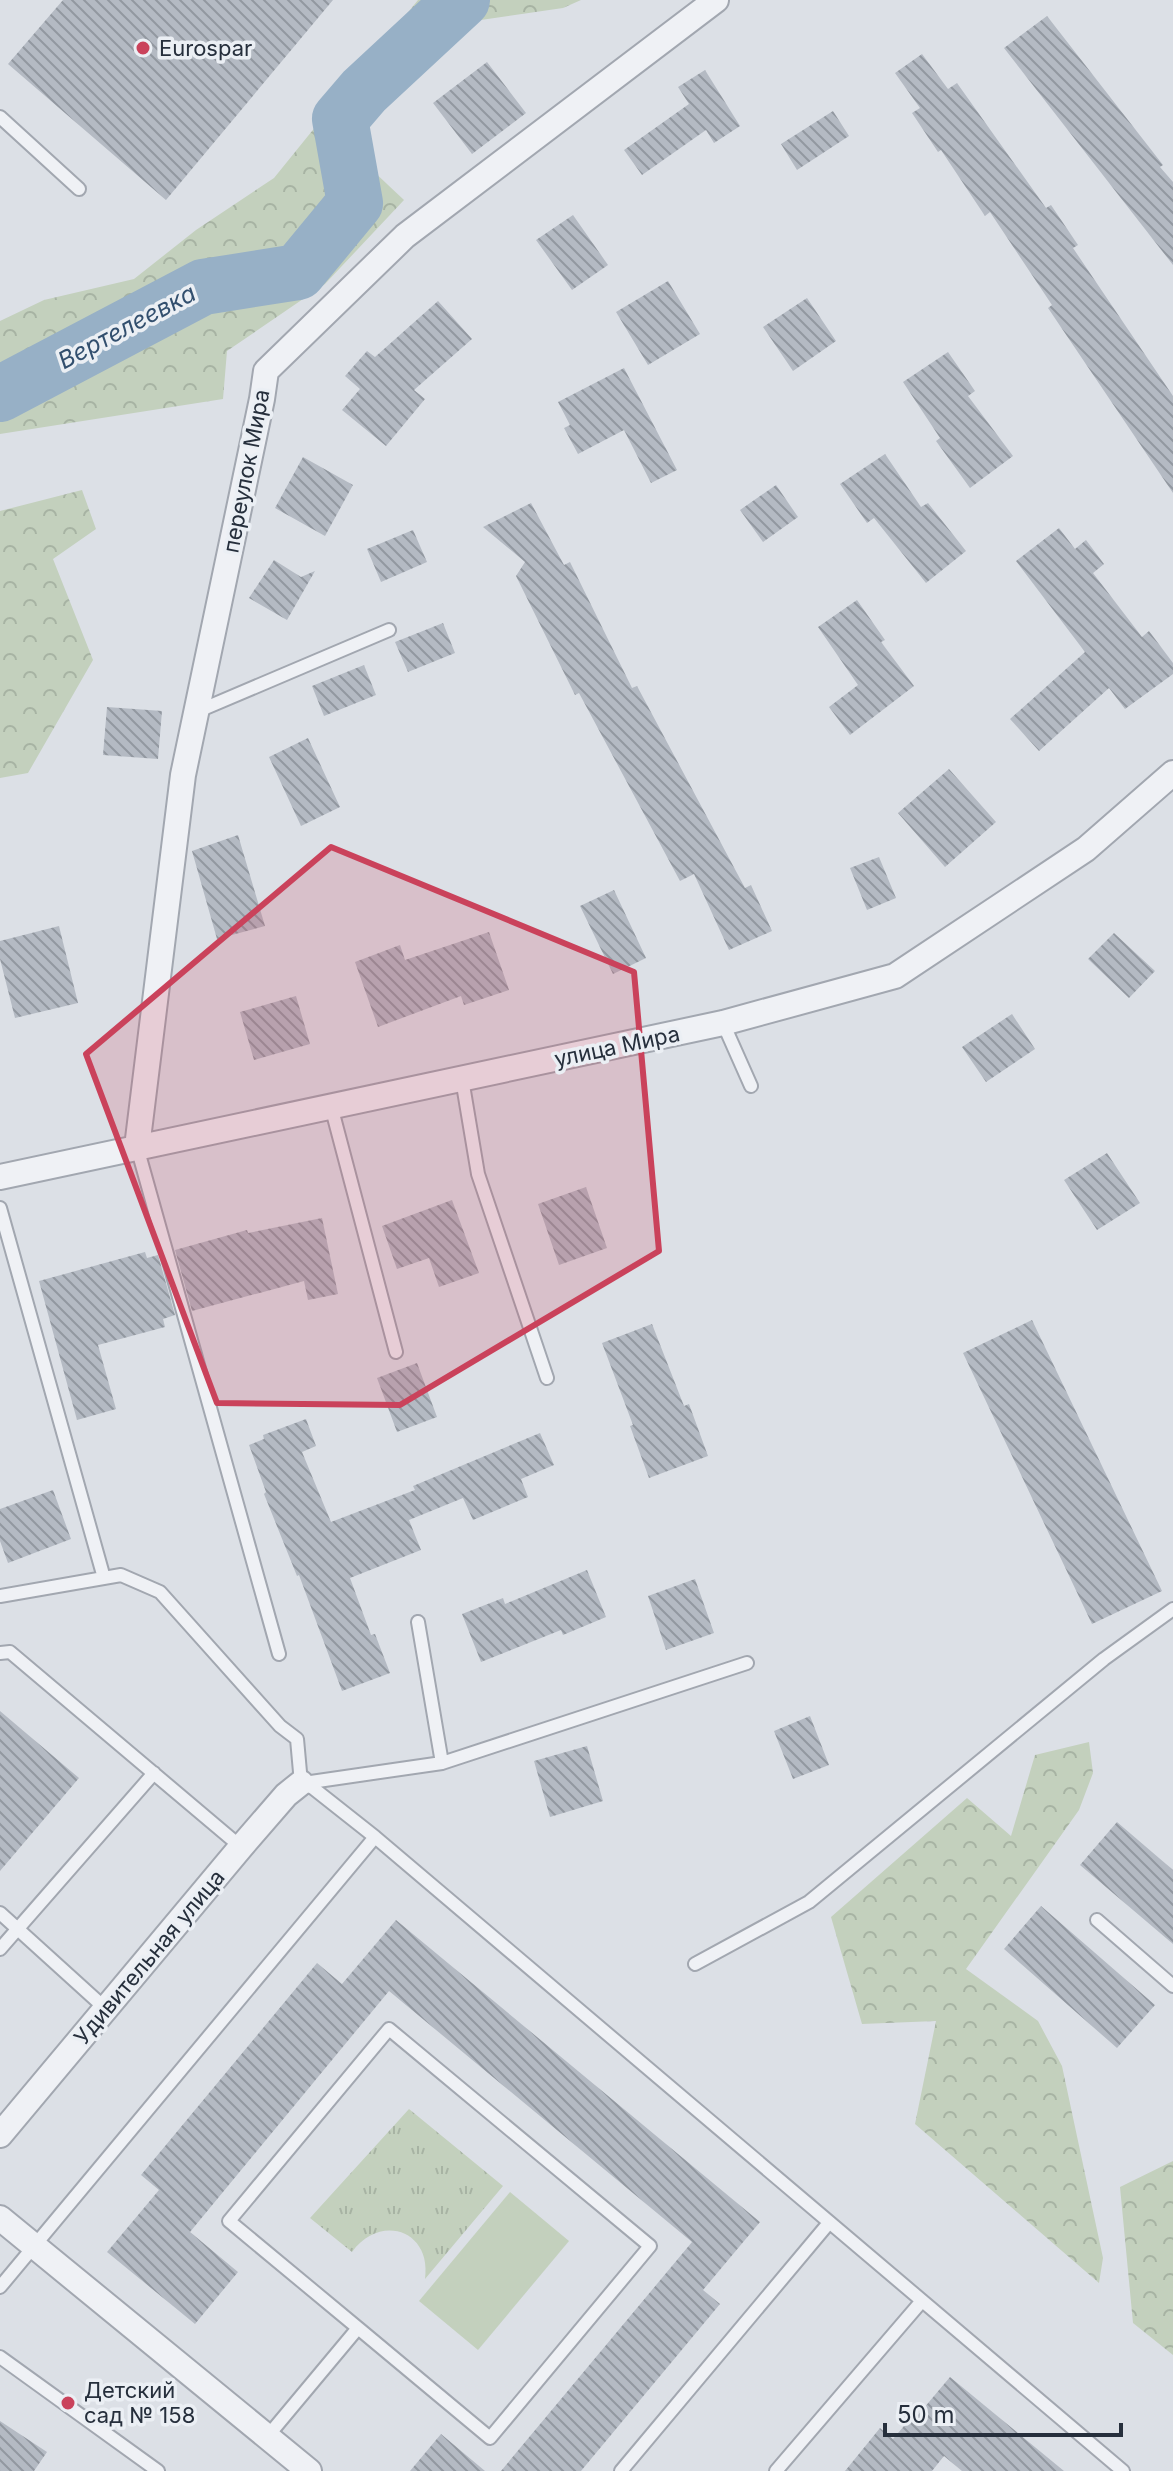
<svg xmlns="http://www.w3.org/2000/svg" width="1173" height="2471" font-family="Inter,sans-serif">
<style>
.forest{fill:url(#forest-crowns)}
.park{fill:url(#park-tufts)}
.pitch{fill:#c3d0bd}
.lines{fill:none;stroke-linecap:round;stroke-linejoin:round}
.river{stroke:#97b0c6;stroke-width:56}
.building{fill:url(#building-back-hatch)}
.lane-casing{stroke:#a2a7b0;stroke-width:16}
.street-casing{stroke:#a2a7b0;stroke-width:28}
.lane{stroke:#eff1f5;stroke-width:12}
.street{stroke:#eff1f5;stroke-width:24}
.marked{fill:#ca425b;fill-opacity:0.2;stroke:#ca425b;stroke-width:6;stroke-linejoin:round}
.poi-dot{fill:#ca425b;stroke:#ebeff4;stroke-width:3}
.labels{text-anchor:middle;stroke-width:7;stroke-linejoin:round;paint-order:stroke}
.poi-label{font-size:22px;fill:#262f3c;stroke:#ebeff4;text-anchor:start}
.street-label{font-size:22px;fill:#262f3c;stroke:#ebeff4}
.water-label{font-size:24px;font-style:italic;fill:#324f6e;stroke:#ebeff4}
</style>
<defs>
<pattern id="forest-crowns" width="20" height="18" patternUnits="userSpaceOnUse" patternTransform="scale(2)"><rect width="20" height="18" fill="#c3d0bd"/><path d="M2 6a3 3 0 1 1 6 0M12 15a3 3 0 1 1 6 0" fill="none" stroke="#a7b3a3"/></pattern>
<pattern id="park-tufts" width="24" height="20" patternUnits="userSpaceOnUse" patternTransform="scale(2)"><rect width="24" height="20" fill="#c3d0bd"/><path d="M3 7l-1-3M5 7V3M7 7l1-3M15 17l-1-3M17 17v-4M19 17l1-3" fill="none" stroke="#a7b3a3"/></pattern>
<pattern id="building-back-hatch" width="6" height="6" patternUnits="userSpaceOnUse" patternTransform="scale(2)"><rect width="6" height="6" fill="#b4bac3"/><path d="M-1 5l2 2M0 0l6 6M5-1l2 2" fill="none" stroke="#9298a0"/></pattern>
</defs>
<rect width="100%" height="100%" fill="#dce0e6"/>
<path class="forest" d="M418 0H581L563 8 474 21 358 121 370 168 404 200 325 284 227 351 223 399 0 434V321L44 300 134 279 196 230 274 178Z
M82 490 96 529 53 559 93 660 28 773 0 778V511Z
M1089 1742 1093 1773 1079 1810 966 1969 1038 2021 1062 2066 1103 2258 1099 2283 915 2124 936 2021 862 2024 831 1917 967 1798 1011 1836 1035 1755Z
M1173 2161V2355L1133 2323 1120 2187Z"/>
<path class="park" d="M409 2109 503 2186 425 2279C432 2230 380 2213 352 2252L310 2218Z"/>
<path class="pitch" d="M510 2192 569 2241 478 2350 419 2301Z"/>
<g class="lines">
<path class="river" d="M0 394 203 287 298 272 355 203 340 119 364 91 462 0"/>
</g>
<path class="building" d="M63 0H333L166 200 8 64Z
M1047 16 1163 165 1160 167 1173 182V265L1004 48Z
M922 54 948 89 957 83 1046 208 1051 205 1078 245 1073 248 1173 396V493L1048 308 1052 305 990 212 985 216 941 150 938 152 912 113 920 108 895 73Z
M487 62 526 113 472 154 433 103Z
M705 70 740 126 714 143 706 130 642 175 624 150 689 104 678 87Z
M833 111 849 136 797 170 781 144Z
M573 215 608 265 572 290 536 240Z
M668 281 700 334 648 365 616 312Z
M807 298 836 341 793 371 763 327Z
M438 301 472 339 414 390 425 399 386 446 342 410 360 389 345 376 367 351 375 357Z
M948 352 975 391 968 396 1013 456 970 488 936 441 940 438 903 382Z
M624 368 677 470 651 483 624 430 578 454 564 428 570 425 558 402Z
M885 454 921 507 928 503 966 551 926 583 874 518 867 523 840 484Z
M303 457 353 485 325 536 275 508Z
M776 485 798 517 763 542 740 510Z
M531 503 564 565 570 562 632 688 637 686 745 888 751 885 772 931 729 950 694 874 680 881 579 693 575 695 516 576 525 562 483 527Z
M1059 528 1075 549 1086 540 1104 564 1093 573 1142 637 1149 631 1173 663V674L1125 709 1109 688 1039 751 1010 719 1085 652 1016 561Z
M413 530 427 562 381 582 367 549Z
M274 560 301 577 315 571 287 620 249 598Z
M857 600 885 640 881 642 914 686 850 735 829 707 858 685 818 627Z
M443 623 455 653 408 672 395 642Z
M364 665 376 695 324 716 312 686Z
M107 707 162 711 158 759 103 755Z
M308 738 340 807 301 826 269 757Z
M949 769 996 822 945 867 898 813Z
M238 835 265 926 217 939 192 851Z
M879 857 896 898 867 910 850 868Z
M614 890 646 958 613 974 580 906Z
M59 926 78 1003 15 1018 0 959V941Z
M489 932 509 990 464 1005 461 996 378 1027 355 962 400 945 405 960Z
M1114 933 1155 971 1129 998 1088 959Z
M296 996 310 1044 254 1060 240 1012Z
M1012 1014 1035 1049 986 1082 962 1047Z
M1107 1153 1140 1203 1097 1230 1064 1180Z
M586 1187 607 1248 559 1265 538 1204Z
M452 1200 479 1273 439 1287 429 1258 397 1269 382 1226Z
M322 1218 338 1294 308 1300 304 1281 192 1311 175 1250 247 1230 248 1233Z
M145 1252 147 1258 158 1255 175 1315 163 1319 165 1327 98 1345 116 1409 77 1420 39 1281Z
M1032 1320 1162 1591 1092 1624 963 1353Z
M652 1324 684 1406 689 1404 708 1456 649 1478 630 1426 633 1425 602 1343Z
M417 1363 437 1417 397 1432 377 1378Z
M306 1419 316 1446 302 1452 331 1522 415 1490 413 1486 540 1433 554 1465 521 1479 528 1497 473 1520 463 1498 409 1520 421 1550 350 1578 371 1635 375 1634 390 1673 342 1691 299 1575 297 1576 264 1494 266 1492 249 1445 264 1439 263 1435Z
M53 1490 71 1539 8 1563 0 1541V1509Z
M587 1570 606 1617 563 1635 561 1630 481 1662 462 1614 503 1598 505 1604Z
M695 1579 714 1633 666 1650 648 1596Z
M0 1711 79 1778 0 1871Z
M810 1716 829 1765 793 1779 774 1731Z
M587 1746 603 1801 550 1817 534 1761Z
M1117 1822 1173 1870V1944L1080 1865Z
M1041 1906 1155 2005 1117 2048 1004 1949Z
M396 1920 760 2222 703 2290 720 2304 581 2471H501L692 2242 389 1991 190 2232 238 2272 195 2324 107 2252 159 2190 141 2175 317 1963 342 1984Z
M950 2377 1064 2471H962L944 2456 932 2471H845L880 2428 893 2439 915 2413 918 2415Z
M0 2421 47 2452 34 2471H0Z
M441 2434 485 2471H410Z"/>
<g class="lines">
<g class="lane-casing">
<path id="lane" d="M0 117 79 189
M196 712 389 630
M723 1023 751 1086
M462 1079 478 1174 547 1378
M331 1106 396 1352
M137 1147 279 1654
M0 1208 104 1578
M0 1596 121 1575 160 1592 280 1726 297 1739 301 1783
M418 1622 442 1763
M0 1653 10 1652 241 1847
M301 1783 313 1788 375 1837 1123 2471
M304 1783 442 1763 747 1663
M0 1913 106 2009
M1097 1920 1173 1986
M0 1949 154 1773
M695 1964 809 1902 1104 1659 1173 1609
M0 2287 375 1837
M0 2357 158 2471
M267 2437 358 2328 229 2221 389 2029 650 2246 490 2438 358 2328
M621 2471 828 2224
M776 2471 921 2302"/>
</g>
<g class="street-casing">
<path id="street" d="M137 1147 183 775 262 399 266 371 405 236 716 0
M0 1177 723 1023 895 976 1086 849 1173 773
M0 2135 241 1847 286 1795 301 1783
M0 2218 309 2471"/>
</g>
<use href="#lane" class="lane"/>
<use href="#street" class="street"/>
</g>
<path class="marked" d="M331 847 634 972 659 1251 400 1405 217 1403 86 1054Z"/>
<g class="poi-dot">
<circle cx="143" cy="48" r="8"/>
<circle cx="68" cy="2403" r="8"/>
</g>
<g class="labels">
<g class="poi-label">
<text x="159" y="56">Eurospar</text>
<text x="84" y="2398">Детский<tspan x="84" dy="25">сад № 158</tspan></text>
</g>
<g class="street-label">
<text transform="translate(246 471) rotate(-79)" y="8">переулок Мира</text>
<text transform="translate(617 1046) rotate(-12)" y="8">улица Мира</text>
<text transform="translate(149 1957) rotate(-50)" y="8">Удивительная улица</text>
</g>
<g class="water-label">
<text transform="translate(127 327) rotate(-28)" y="8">Вертелеевка</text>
</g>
</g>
<path d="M885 2423v12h236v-12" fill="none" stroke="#262f3c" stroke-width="4"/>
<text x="897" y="2423" font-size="24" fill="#262f3c" stroke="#ebeff4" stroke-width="6" paint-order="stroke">50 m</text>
</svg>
